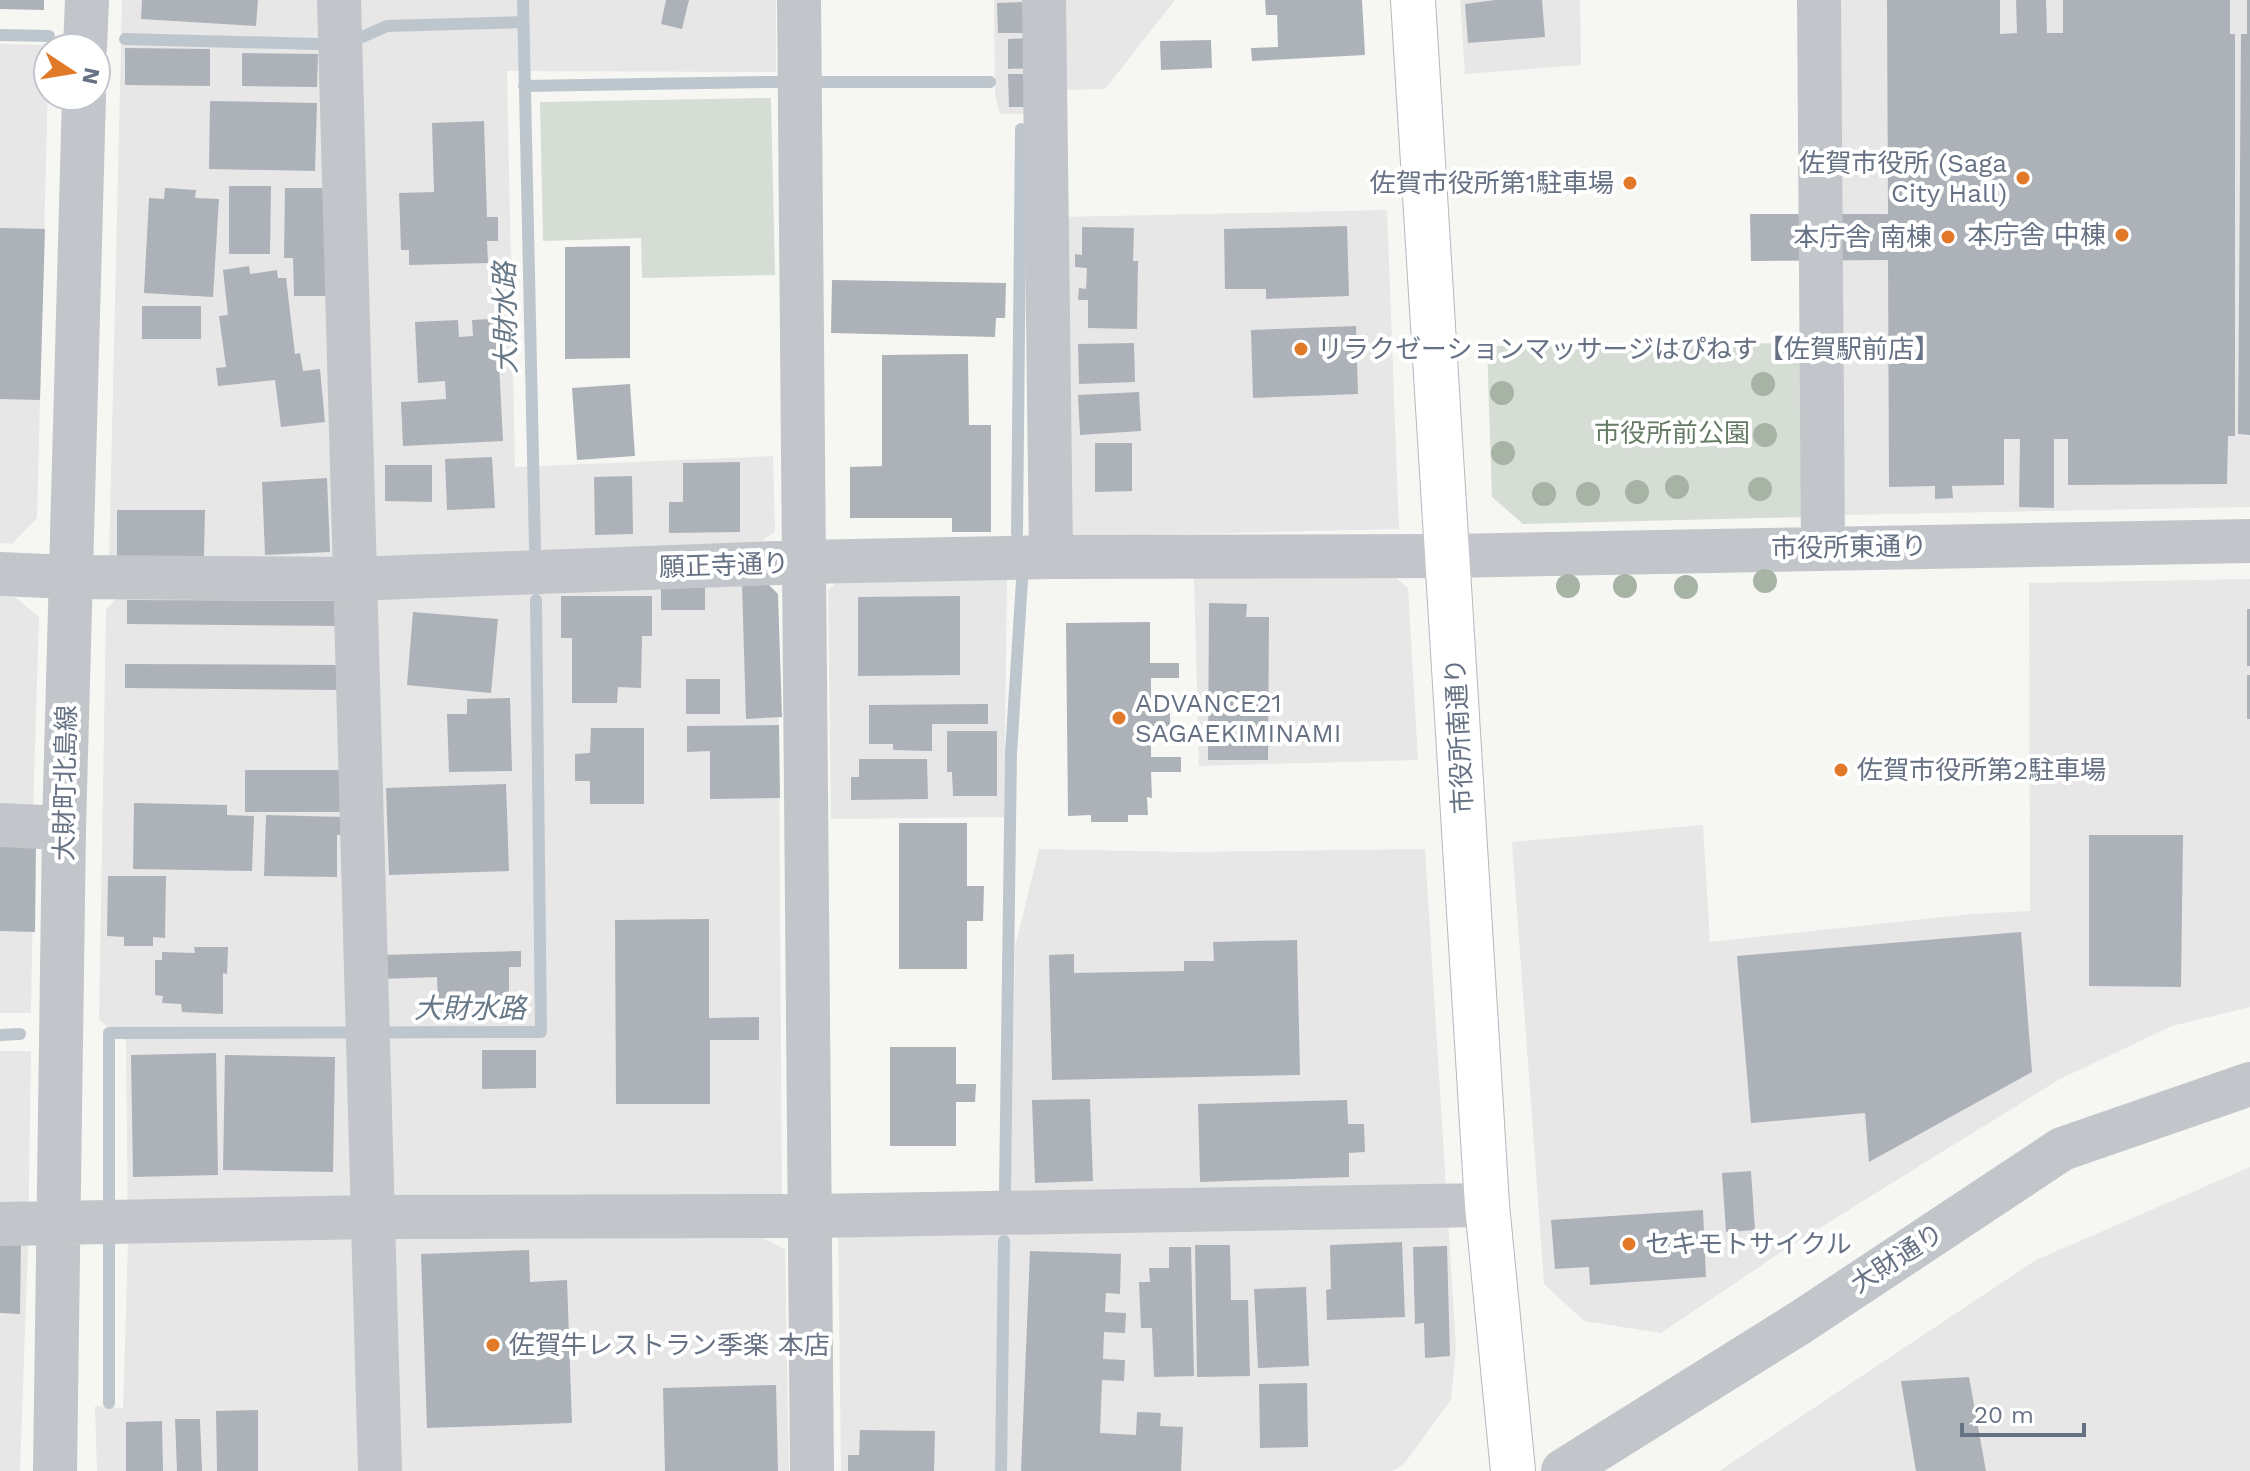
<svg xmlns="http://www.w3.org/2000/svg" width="2250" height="1471" font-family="'Work Sans','Noto Sans JP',sans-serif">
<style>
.built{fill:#e7e7e7}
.green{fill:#d6ddd5}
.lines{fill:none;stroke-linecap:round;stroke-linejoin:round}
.stream{stroke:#bec6cd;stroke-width:12}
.building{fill:#adb2b9}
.major-casing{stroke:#b5b8bd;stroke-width:46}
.minor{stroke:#c2c5c9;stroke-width:44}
.major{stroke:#fff;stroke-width:44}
.tree{fill:#a6b3a5}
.poi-dot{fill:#e17929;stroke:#fff;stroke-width:3}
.labels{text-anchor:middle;stroke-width:8;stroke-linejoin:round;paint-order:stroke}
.poi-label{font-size:26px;fill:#667184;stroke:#fff;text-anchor:start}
.park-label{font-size:26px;fill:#657b65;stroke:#fff}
.street-label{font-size:26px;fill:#667184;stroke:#fff}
.water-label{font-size:28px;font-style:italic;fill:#677887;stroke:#fff}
</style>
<rect width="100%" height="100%" fill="#f6f7f3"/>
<path class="built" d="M122 0H323L336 561 109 560Z
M349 0H776V72L507 71 515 467 773 456 775 531 755 547 370 561Z
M994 0H1032L1035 114H1000L995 94Z
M1058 0H1175L1105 89 1059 90Z
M1460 0H1580L1581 65 1465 74Z
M1840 0H2250V507L1844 515Z
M0 44 49 45 37 518 12 544 0 543Z
M1387 210 1399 529 1063 537 1060 217Z
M1391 574 1408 588 1418 760 1199 766 1194 577Z
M1007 577 1004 817 831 819 828 590 839 580Z
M2250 579V1007L2172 1026 2060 1079 1784 1250 1661 1333 1584 1321 1544 1284 1512 842 1703 825 1710 942 1972 914 2030 911 2029 583Z
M758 581 778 596 782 1203 358 1238H763L785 1249 789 1471H97L95 1406 123 1408 128 1241 126 1041 99 1020 106 610 120 594Z
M0 596 15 597 39 617 33 814 0 813Z
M0 840H34L31 1013H0Z
M1039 849 1184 852 1425 849 1456 1348 1451 1400 1403 1465 1392 1471H841L838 1231 1010 1228 1015 947Z
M0 1051H31L28 1247 20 1471H0Z
M2250 1167V1471H1719L2036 1260Z"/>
<path class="green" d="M771 98 775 275 642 278 641 238 543 241 540 102Z
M1801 343 1805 517 1523 524 1492 497 1487 346Z"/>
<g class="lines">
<path class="stream" d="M523 0 535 548
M0 35 49 36
M125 39 317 44
M353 41 387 26 523 22
M524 86 765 82H990
M1017 533 1021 129
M0 1035 20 1034
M1005 1191 1011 753 1022 580
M109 1403V1033L541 1032 536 600
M1001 1471 1004 1241"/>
</g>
<path class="building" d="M0 0H44V10L0 9Z
M142 0H258L256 26 141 19Z
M666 0H689L682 29 661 24Z
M1265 0H1362L1365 55 1252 61 1251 48 1278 47 1277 15H1266Z
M1495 0H1542L1545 37 1468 43 1465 4Z
M1887 0H2000V34L2017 33 2016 0H2046L2047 33H2063V0H2230V34H2235V436H2228L2227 484 2068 485V439H2054V508L2019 507 2020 439H2004V485L1952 486 1953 498 1935 499V486L1889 487 1888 260 1751 261 1750 214H1888Z
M2247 0H2250V435L2238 434 2241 34H2247Z
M1027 2 1028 33H998L997 3Z
M1032 38 1031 68 1008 69V39Z
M1211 40 1212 68 1161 70 1160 41Z
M125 48 210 49V86L125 85Z
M242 53 318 54 317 87 242 86Z
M1008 74H1032V107H1009Z
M210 101 317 103 315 171 209 169Z
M484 121 487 217H498V241H487L488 263 409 265V250H401L399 193 434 192 432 123Z
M229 186H271L270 254H229Z
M165 188 196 190 195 198 219 199 213 297 144 293 149 198 164 199Z
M285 188H328L327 296H294L293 258H284Z
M1347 226 1349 296 1266 299V289H1225L1224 229Z
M1082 227 1134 228 1133 261H1138L1137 329 1088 328V300H1078L1079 288 1086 289 1087 268 1075 267V254L1082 255Z
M0 228 45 229 40 400 0 399Z
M630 246V358L565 359V247Z
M249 266 250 274 277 270 278 278H286L295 354 300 353 303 371 320 369 325 422 281 427 275 380 218 386 216 368 226 367 219 316 228 315 223 270Z
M832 280 1006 283 1005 318H996L995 337 831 333Z
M142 306H201V339H142Z
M508 318 509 344 498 345 503 441 403 446 401 402 446 399 445 381 418 383 415 322 458 320 459 337 473 336 472 320Z
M1356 326 1358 394 1253 398 1251 330Z
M1134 343 1135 382 1079 384 1078 344Z
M968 354 969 425H991V532H952V518H850V467L882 466V355Z
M630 384 635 456 577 460 572 388Z
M1139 392 1141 431 1080 435 1078 395Z
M1095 443H1132V491L1095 492Z
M492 457 495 508 447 510 445 459Z
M740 462V532L669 533V502H683V463Z
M385 465H432V502L385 501Z
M632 476 633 534 595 535 594 477Z
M327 478 330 552 265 555 262 482Z
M117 510H205L204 556H117Z
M767 583 778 594 782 717 746 719 742 584Z
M661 585H705V610H661Z
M561 596H652V636H642L641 688 618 687 617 703H572V638H561Z
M960 596V675L858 676V597Z
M127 600 343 601V626L127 624Z
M1209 603 1247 604 1246 617H1269L1268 760H1208Z
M2247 609H2250V666H2247Z
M413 612 498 619 491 693 407 685Z
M1150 622V663H1179V678H1151V711H1170V726H1151V757H1181V772H1151L1152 798 1147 797 1148 815H1128V822H1091V815L1068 816 1066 623Z
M125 664 340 665V690L125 688Z
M2247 675H2250V719H2247Z
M686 679H720V714H686Z
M510 698 512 771 449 772 447 714H467V699Z
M988 704V724H932V751L893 750V744H869V705Z
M779 725 780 798 710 799V751L687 752V726Z
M591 728H644V804H590V781H575V754L590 753Z
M947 731H997V796H953L952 772H947Z
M859 759H927L928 799 851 800V777H859Z
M245 770H345L344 812H245Z
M506 784 509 871 389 875 386 788Z
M134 803 227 805V815L254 816 252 871 133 869Z
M266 815 343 817V835H337V877L264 876Z
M899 823H967V886H984L983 921H967V969H899Z
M2089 835H2183L2181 987 2089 986Z
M0 842 36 843 35 932 0 931Z
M108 876H166L165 938 153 937V946H124V937L107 936Z
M709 919V1018L759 1017V1040H710V1104H616L615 920Z
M2021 932 2032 1072 1869 1162 1865 1113 1751 1123 1737 956Z
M1297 940 1300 1075 1052 1080 1049 955 1074 954V973L1184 971V961H1214L1213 942Z
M194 947H228L227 974 223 973V1014L182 1012 181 1004 162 1003 163 996 155 995V960H162V952L195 953Z
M521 951V967H509V1004L438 1006 437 977 383 979 382 955Z
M890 1047H956V1084H976L975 1102H956V1146H890Z
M482 1050H536V1088L482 1089Z
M216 1053 218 1175 133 1177 131 1055Z
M225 1055 335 1057 333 1172 223 1170Z
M1090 1099 1093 1181 1035 1183 1032 1100Z
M1347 1100 1348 1124H1364L1365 1152 1349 1153V1177L1200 1182 1198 1104Z
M1751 1171 1755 1230 1726 1232 1722 1173Z
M1703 1210 1706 1277 1590 1285 1589 1267 1555 1269 1551 1220Z
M0 1240H21L20 1314 0 1313Z
M1402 1242 1405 1317 1327 1320 1326 1290 1331 1289 1330 1245Z
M1195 1245H1230L1231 1300H1248L1250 1376 1197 1377Z
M1447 1246 1450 1356 1425 1358 1424 1323 1415 1324 1413 1247Z
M1169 1247H1191L1194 1376 1154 1377 1152 1328H1141L1139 1282H1150L1149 1268H1169Z
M529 1250 530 1282 567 1280 572 1423 427 1428 421 1254Z
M1030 1251 1121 1254 1120 1294 1106 1293 1105 1312 1126 1313 1125 1333 1104 1332 1103 1359 1125 1360 1124 1381 1102 1380 1100 1433 1136 1435 1137 1412 1161 1413 1160 1426 1183 1427 1181 1471H1021Z
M1306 1287 1309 1366 1258 1368 1254 1289Z
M1969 1377 1986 1471H1916L1901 1381Z
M1307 1383 1308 1447 1260 1448 1259 1384Z
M776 1385 778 1471H665L663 1388Z
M258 1410V1471H217L216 1411Z
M175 1419H200L202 1471H177Z
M162 1421 163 1471H126V1422Z
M860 1430 935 1431 934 1471H848V1455H859Z"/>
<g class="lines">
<g class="major-casing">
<path id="major" d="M1413 0 1487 1205 1513 1471"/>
</g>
<path class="minor" d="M339 0 380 1471
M799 0 812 1471
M1044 0 1051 557
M1819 0 1823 548
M85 48 87 0
M0 574 69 577 353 579 803 562 1051 557 1448 556 2250 541
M0 825 64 828
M0 1224 371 1217 809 1216 1487 1205
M55 1471 64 828 84 96
M1563 1471 1801 1322 2062 1149 2250 1084"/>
<use href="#major" class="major"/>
</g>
<g class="tree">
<circle cx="1763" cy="384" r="12"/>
<circle cx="1502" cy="393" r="12"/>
<circle cx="1765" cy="435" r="12"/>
<circle cx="1503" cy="453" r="12"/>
<circle cx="1677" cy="487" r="12"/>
<circle cx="1760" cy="489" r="12"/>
<circle cx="1637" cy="492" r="12"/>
<circle cx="1544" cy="494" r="12"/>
<circle cx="1588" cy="494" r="12"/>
<circle cx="1765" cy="581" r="12"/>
<circle cx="1568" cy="586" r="12"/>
<circle cx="1625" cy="586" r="12"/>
<circle cx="1686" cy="587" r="12"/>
</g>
<g class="poi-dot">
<circle cx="2023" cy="178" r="8"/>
<circle cx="1630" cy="183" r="8"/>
<circle cx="2122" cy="235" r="8"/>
<circle cx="1948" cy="237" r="8"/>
<circle cx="1301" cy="349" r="8"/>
<circle cx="1119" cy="718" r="8"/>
<circle cx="1841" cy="770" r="8"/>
<circle cx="1629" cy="1244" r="8"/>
<circle cx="493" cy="1345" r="8"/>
</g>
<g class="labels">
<g class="poi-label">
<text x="2007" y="172" text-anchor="end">佐賀市役所 (Saga<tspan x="2007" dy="30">City Hall)</tspan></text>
<text x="1614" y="192" text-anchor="end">佐賀市役所第1駐車場</text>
<text x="2106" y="244" text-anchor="end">本庁舎 中棟</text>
<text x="1932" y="246" text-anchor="end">本庁舎 南棟</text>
<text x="1317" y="358">リラクゼーションマッサージはぴねす【佐賀駅前店】</text>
<text x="1135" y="712">ADVANCE21<tspan x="1135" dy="30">SAGAEKIMINAMI</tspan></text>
<text x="1857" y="779">佐賀市役所第2駐車場</text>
<text x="1645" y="1253">セキモトサイクル</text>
<text x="509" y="1354">佐賀牛レストラン季楽 本店</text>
</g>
<g class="park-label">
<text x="1672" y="442">市役所前公園</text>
</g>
<g class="street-label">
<text transform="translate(1849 547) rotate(-1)" y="9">市役所東通り</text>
<text transform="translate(724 565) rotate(-2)" y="9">願正寺通り</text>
<text transform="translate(1459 736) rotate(-93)" y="9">市役所南通り</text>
<text transform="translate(65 783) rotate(-89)" y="9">大財町北島線</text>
<text transform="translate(1897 1258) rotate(-33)" y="9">大財通り</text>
</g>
<g class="water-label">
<text transform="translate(505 318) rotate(-91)" y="10">大財水路</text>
<text x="470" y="1018">大財水路</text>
</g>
</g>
<g transform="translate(72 72) rotate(102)"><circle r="38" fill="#ffffff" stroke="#c2c6ce" stroke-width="2"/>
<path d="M0-6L14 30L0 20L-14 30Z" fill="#e17929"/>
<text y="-12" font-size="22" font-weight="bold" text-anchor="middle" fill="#667184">N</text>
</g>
<path d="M1962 1423v12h122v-12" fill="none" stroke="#667184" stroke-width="4"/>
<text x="1974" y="1423" font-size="24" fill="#667184" stroke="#ffffff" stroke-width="6" paint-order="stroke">20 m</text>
</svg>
